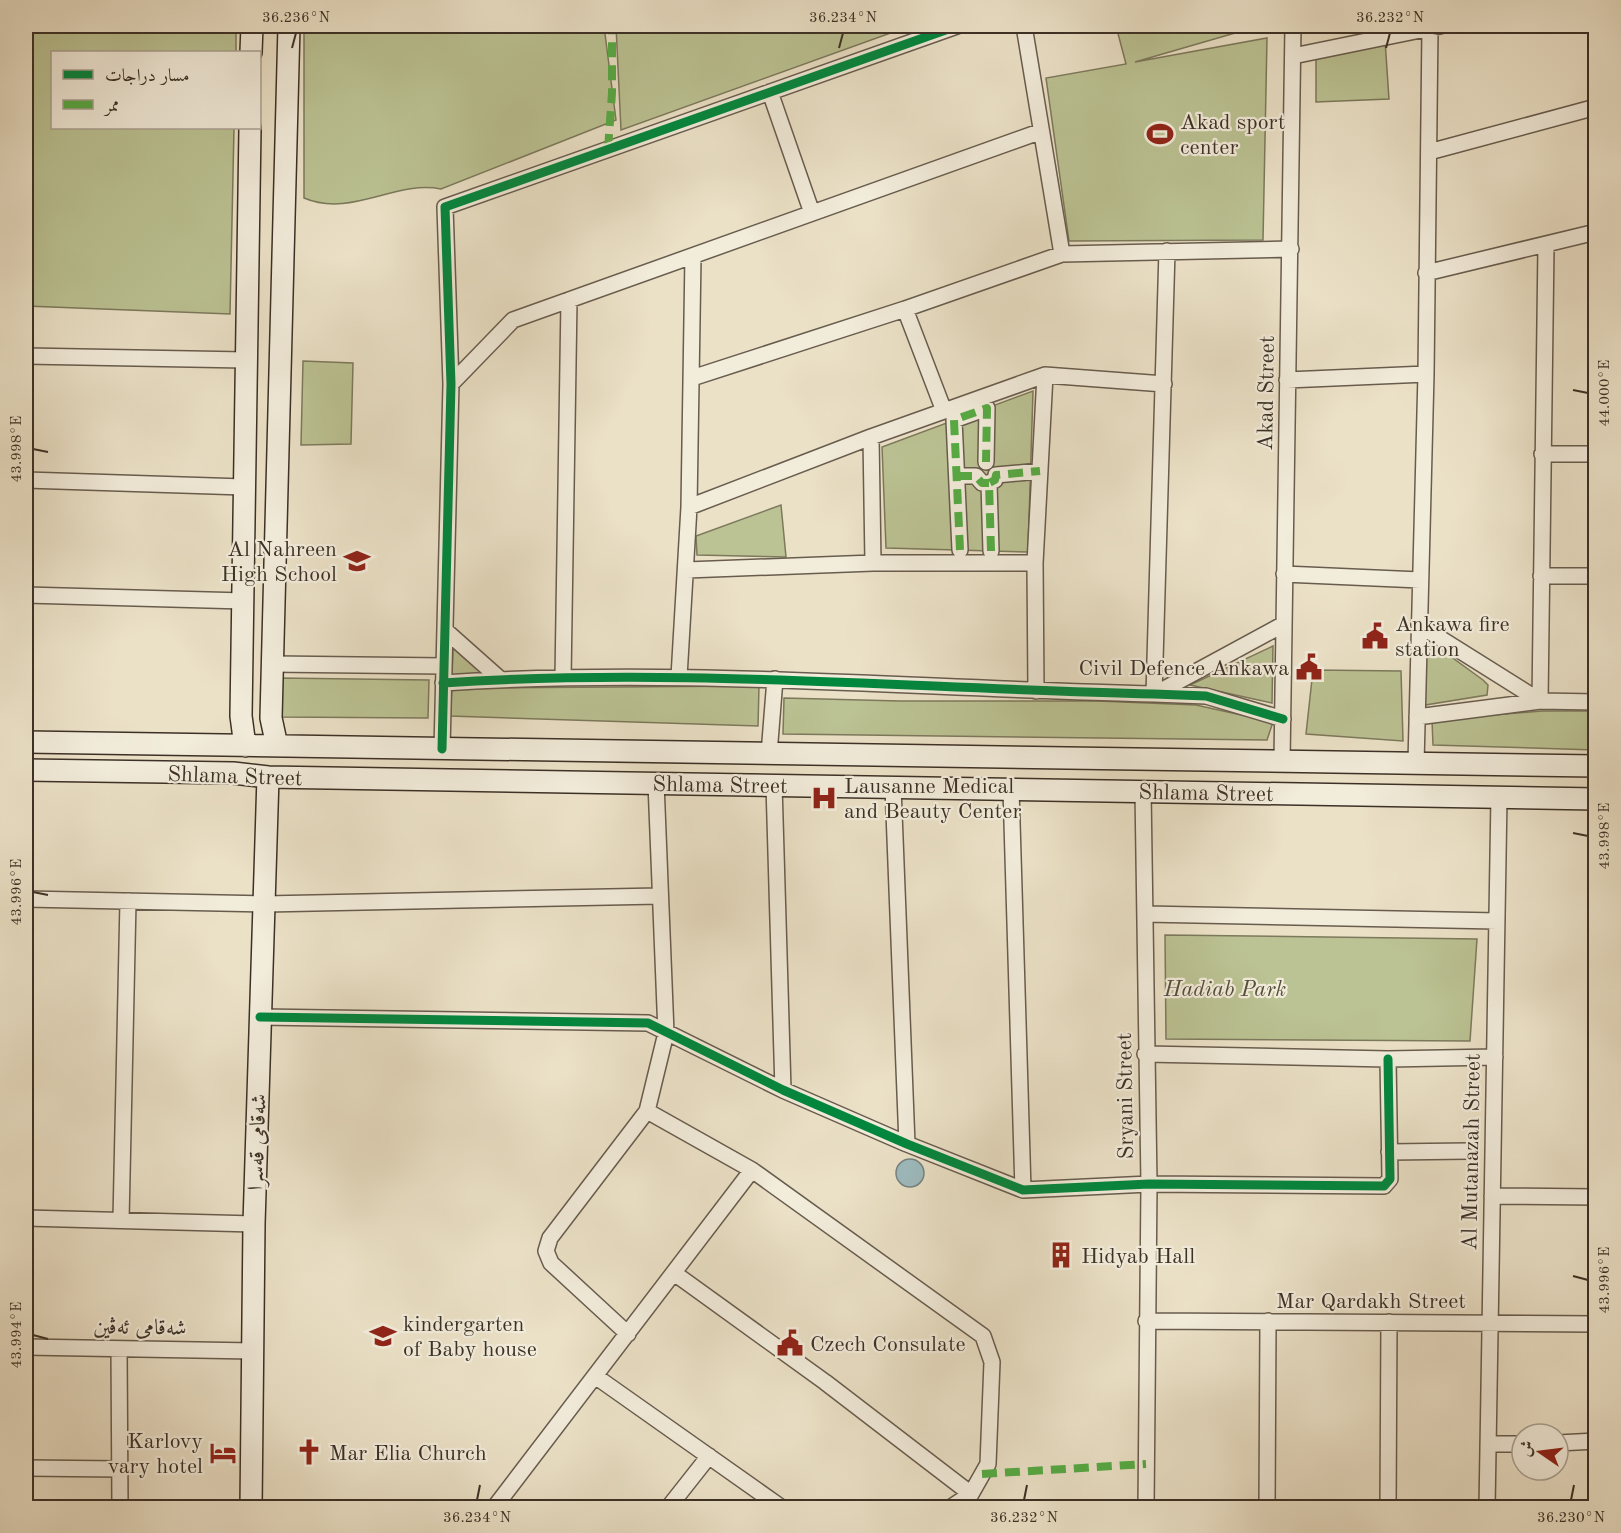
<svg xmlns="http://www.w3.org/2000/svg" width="1621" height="1533" font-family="'Old Standard TT',Amiri,serif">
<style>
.green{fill:#bbc293;stroke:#7c795c;stroke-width:1.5}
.water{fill:#9dbbbf;stroke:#768382;stroke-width:1.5}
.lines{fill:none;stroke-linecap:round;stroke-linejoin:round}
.street-casing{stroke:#685c4e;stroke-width:18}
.secondary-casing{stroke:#3c3026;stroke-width:24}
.street{stroke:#f2ecdb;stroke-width:15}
.secondary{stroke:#f2ecdb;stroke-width:21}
.quiet{stroke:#55ab44;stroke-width:8;stroke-dasharray:15 8;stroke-linecap:butt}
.cycleway-casing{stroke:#f2ecdb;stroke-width:13}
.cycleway{stroke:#00873e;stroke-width:9}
.ticks{fill:none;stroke:#3c3026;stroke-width:2}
.labels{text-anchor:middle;stroke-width:4.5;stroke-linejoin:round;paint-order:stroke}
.poi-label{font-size:22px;fill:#3c3026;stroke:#f2ecdb;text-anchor:start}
.street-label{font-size:22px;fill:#3c3026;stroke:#f2ecdb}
.park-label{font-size:22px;font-style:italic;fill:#554d3c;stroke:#f2ecdb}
.neatline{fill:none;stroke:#3c3026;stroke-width:2}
.ticks-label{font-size:15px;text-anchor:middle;fill:#3c3026}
</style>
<rect width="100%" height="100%" fill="#ebe1c7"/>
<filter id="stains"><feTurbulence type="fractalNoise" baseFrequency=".00333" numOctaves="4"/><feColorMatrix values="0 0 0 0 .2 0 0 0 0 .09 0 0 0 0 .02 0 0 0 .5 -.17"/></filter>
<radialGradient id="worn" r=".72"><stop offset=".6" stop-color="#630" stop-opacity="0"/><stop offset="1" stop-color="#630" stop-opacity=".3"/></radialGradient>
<path class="green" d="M26 26H236V52H52V128H234L230 314 26 306Z
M304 26H604L616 120 441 189C395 180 351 218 304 198Z
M616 26H910L621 130Z
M1116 26H1240L1242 31 1135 62 1267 38 1263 240 1069 241 1046 78 1126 64Z
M1385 40 1389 99 1316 102V59Z
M303 361 353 363 351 444 301 445Z
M1033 391 1028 552 886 548 882 447Z
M781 505 786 557 697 555 696 536Z
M1426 643 1443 651 1483 680 1488 685 1487 695 1425 705Z
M1273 646 1272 703 1190 685Z
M453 648 482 673 452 676Z
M1313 670 1401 671 1403 741 1306 734Z
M279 678 429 680 428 718 278 717Z
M759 686 758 726 450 716 452 688Z
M784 698 900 701H1098L1196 705 1273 722 1267 740 783 734Z
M1542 711H1595V750L1433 745 1432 720Z
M1165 935 1477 939 1470 1041 1166 1039Z"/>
<path class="water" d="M896 1173a14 14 0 1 1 28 0a14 14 0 1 1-28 0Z"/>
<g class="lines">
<g class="street-casing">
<path id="street" d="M1024 26 1062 254
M1293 56 1440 26
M770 92 812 213
M1429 152 1596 107
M1426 273 1596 232
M905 309 944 411
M26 356 245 360
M692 378 905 309 1062 254 1291 249
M1287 380 1426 374
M451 384 513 320 1039 132
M871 437 873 563
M1542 454H1596
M957 476H976L982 483H989
M26 480 244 487
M689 507 871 437 1045 375 1164 384
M960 550 954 420 987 408 986 462
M991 551 989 483 995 480 996 475 1040 471
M687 570 873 563H1035
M1284 574 1420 580
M1541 576H1596
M26 595 244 601
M1419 625 1540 701 1546 246
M446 631 500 679
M272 664 444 666
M679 677 689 507 693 256
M563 678 569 300
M443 683C680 667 917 689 1154 694L1206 696 1283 719
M1036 691 1035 563 1045 375
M1154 694 1167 251
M1155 694 1284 624
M1417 717 1540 701 1596 702
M442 749 451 384 445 207 957 26
M769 754 775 679
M1282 761 1293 26
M1416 763 1426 374 1430 28
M774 785 783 1090
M893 787 907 1144
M1011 789 1023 1190
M1143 791 1149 1184 1146 1508
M26 899 265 904 659 896
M1145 914 1497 921
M260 1017 648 1023 783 1090 907 1144 1023 1190 1149 1184 1384 1186 1390 1179 1388 1059
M1145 1054 1388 1059 1495 1057
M647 1111 752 1170 983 1336 992 1362 988 1464 971 1494 950 1508
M1389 1152 1470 1151
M1492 1196 1596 1197
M26 1218 254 1224
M121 1220 128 901
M674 1273 825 1382 971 1494
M1146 1321 1596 1324
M628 1334 551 1263 546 1251 550 1238 647 1111 666 1033 656 783
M26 1347 253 1351
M119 1349 120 1508
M595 1376 782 1508
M1558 1443 1596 1441
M1488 1444H1522
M26 1468 120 1469
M494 1508 752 1170
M668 1508 709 1456
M1267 1508 1268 1321
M1388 1508 1389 1322
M1487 1508 1499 797"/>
</g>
<g class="secondary-casing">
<path id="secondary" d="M251 52 252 26
M26 742 1596 766
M245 746 241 716 250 128
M277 746 271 718 289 26
M26 770 233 773 268 777 1596 799
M251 1508 254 1224 268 777"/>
</g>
<use href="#street" class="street"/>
<use href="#secondary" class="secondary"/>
<path class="quiet" d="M608 149 612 93V26
M957 476H976L982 483H989
M960 550 954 420 987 408 986 462
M991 551 989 483 995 480 996 475 1040 471
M982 1474 1146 1464"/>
<g class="cycleway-casing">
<path id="cycleway" d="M443 683C680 667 917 689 1154 694L1206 696 1283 719
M442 749 451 384 445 207 957 26
M260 1017 648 1023 783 1090 907 1144 1023 1190 1149 1184 1384 1186 1390 1179 1388 1059"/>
</g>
<use href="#cycleway" class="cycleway"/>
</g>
<path class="ticks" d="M292 48 296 33M839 48 843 33M1386 48 1390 33M1573 390 1588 393M33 449 48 452M1573 833 1588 836M33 892 48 895M1573 1276 1588 1280M33 1335 48 1339M477 1500 480 1485M1024 1500 1027 1485M1571 1500 1574 1485"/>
<defs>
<g id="stadium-bare" transform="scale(2.07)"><path d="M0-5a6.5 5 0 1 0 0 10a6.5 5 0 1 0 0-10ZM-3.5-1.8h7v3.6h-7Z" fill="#8f2418" stroke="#f2ecdb" stroke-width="2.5" paint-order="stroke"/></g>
<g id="school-bare" transform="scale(2.07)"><path d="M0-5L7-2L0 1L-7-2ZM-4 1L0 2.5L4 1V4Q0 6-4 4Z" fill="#8f2418" stroke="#f2ecdb" stroke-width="2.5" paint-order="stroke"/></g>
<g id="civic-bare" transform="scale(2.07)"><path d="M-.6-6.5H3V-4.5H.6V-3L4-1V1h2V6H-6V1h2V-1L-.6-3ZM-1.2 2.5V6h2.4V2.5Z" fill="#8f2418" stroke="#f2ecdb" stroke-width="2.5" paint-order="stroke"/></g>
<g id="hospital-bare" transform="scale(2.07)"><path d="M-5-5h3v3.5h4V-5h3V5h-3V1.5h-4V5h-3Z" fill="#8f2418" stroke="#f2ecdb" stroke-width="2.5" paint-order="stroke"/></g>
<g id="building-bare" transform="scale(2.07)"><path d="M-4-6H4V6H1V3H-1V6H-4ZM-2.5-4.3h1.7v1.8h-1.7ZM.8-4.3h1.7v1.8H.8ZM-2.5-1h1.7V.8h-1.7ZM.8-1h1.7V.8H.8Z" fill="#8f2418" stroke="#f2ecdb" stroke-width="2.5" paint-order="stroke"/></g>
<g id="church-bare" transform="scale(2.07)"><path d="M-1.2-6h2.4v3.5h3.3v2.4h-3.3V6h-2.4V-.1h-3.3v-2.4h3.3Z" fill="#8f2418" stroke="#f2ecdb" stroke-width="2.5" paint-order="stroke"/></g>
<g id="hotel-bare" transform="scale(2.07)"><path d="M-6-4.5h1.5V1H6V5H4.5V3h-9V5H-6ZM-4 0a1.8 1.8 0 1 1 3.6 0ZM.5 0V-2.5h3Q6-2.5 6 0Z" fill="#8f2418" stroke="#f2ecdb" stroke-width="2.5" paint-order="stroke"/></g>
</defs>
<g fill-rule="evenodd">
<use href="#stadium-bare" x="1160" y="134"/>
<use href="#school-bare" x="357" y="561"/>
<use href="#civic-bare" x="1375" y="636"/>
<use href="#civic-bare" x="1309" y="667"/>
<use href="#hospital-bare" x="824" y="798"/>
<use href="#building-bare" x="1061" y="1255"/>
<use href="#school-bare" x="383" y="1336"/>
<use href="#civic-bare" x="790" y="1343"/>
<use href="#church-bare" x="309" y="1452"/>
<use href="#hotel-bare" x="223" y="1453"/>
</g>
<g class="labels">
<g class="poi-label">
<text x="1180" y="129">Akad sport<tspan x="1180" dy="25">center</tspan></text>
<text x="337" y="556" text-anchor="end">Al Nahreen<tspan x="337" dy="25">High School</tspan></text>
<text x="1395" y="631">Ankawa fire<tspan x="1395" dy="25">station</tspan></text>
<text x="1289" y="675" text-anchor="end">Civil Defence Ankawa</text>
<text x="844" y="793">Lausanne Medical<tspan x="844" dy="25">and Beauty Center</tspan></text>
<text x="1081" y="1263">Hidyab Hall</text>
<text x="403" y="1331">kindergarten<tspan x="403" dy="25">of Baby house</tspan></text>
<text x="810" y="1351">Czech Consulate</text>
<text x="203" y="1448" text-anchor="end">Karlovy<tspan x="203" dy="25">vary hotel</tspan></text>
<text x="329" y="1460">Mar Elia Church</text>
</g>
<g class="street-label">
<text transform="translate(1265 393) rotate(-89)" y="8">Akad Street</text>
<text transform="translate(235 775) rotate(2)" y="8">Shlama Street</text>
<text transform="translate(720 784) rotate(1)" y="8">Shlama Street</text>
<text transform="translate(1206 792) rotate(1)" y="8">Shlama Street</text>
<text transform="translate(1124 1096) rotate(-91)" y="8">Sryani Street</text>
<text transform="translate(256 1142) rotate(-88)" y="8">شەقامی قەسرا</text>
<text transform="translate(1470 1152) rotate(-89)" y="8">Al Mutanazah Street</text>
<text x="1371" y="1308">Mar Qardakh Street</text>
<text transform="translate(140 1326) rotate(1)" y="8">شەقامی ئەڤین</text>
</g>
<g class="park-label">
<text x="1225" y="996">Hadiab Park</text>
</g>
</g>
<rect width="1621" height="1533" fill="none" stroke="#ebe1c7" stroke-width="66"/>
<rect x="51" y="51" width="210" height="78" fill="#f2ecdb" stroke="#a9a193" stroke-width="1.5"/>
<rect x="63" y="70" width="30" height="9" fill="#00873e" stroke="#a9a193" stroke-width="1.5"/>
<text x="105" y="81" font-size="18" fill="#3c3026">مسار دراجات</text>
<rect x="63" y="100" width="30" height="9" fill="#55ab44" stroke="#a9a193" stroke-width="1.5"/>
<text x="105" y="111" font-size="18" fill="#3c3026">ممر</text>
<g transform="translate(1540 1452) rotate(284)"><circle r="28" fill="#f2ecdb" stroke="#a9a193" stroke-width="1.5"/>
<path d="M0-4.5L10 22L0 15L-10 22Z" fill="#8f2418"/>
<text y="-9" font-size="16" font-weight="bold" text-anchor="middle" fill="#3c3026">ش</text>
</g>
<rect x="33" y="33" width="1555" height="1467" class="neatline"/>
<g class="ticks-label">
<text x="296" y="22">36.236°N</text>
<text x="843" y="22">36.234°N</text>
<text x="1390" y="22">36.232°N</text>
<text transform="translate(1604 393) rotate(-90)" y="5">44.000°E</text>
<text transform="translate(16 449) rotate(-90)" y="5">43.998°E</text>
<text transform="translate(1604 836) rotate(-90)" y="5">43.998°E</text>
<text transform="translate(16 892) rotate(-90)" y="5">43.996°E</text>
<text transform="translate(1604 1280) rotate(-90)" y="5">43.996°E</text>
<text transform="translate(16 1335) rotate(-90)" y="5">43.994°E</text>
<text x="477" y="1522">36.234°N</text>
<text x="1024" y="1522">36.232°N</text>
<text x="1571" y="1522">36.230°N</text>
</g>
<rect width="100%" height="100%" filter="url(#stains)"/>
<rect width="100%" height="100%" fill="url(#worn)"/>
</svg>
